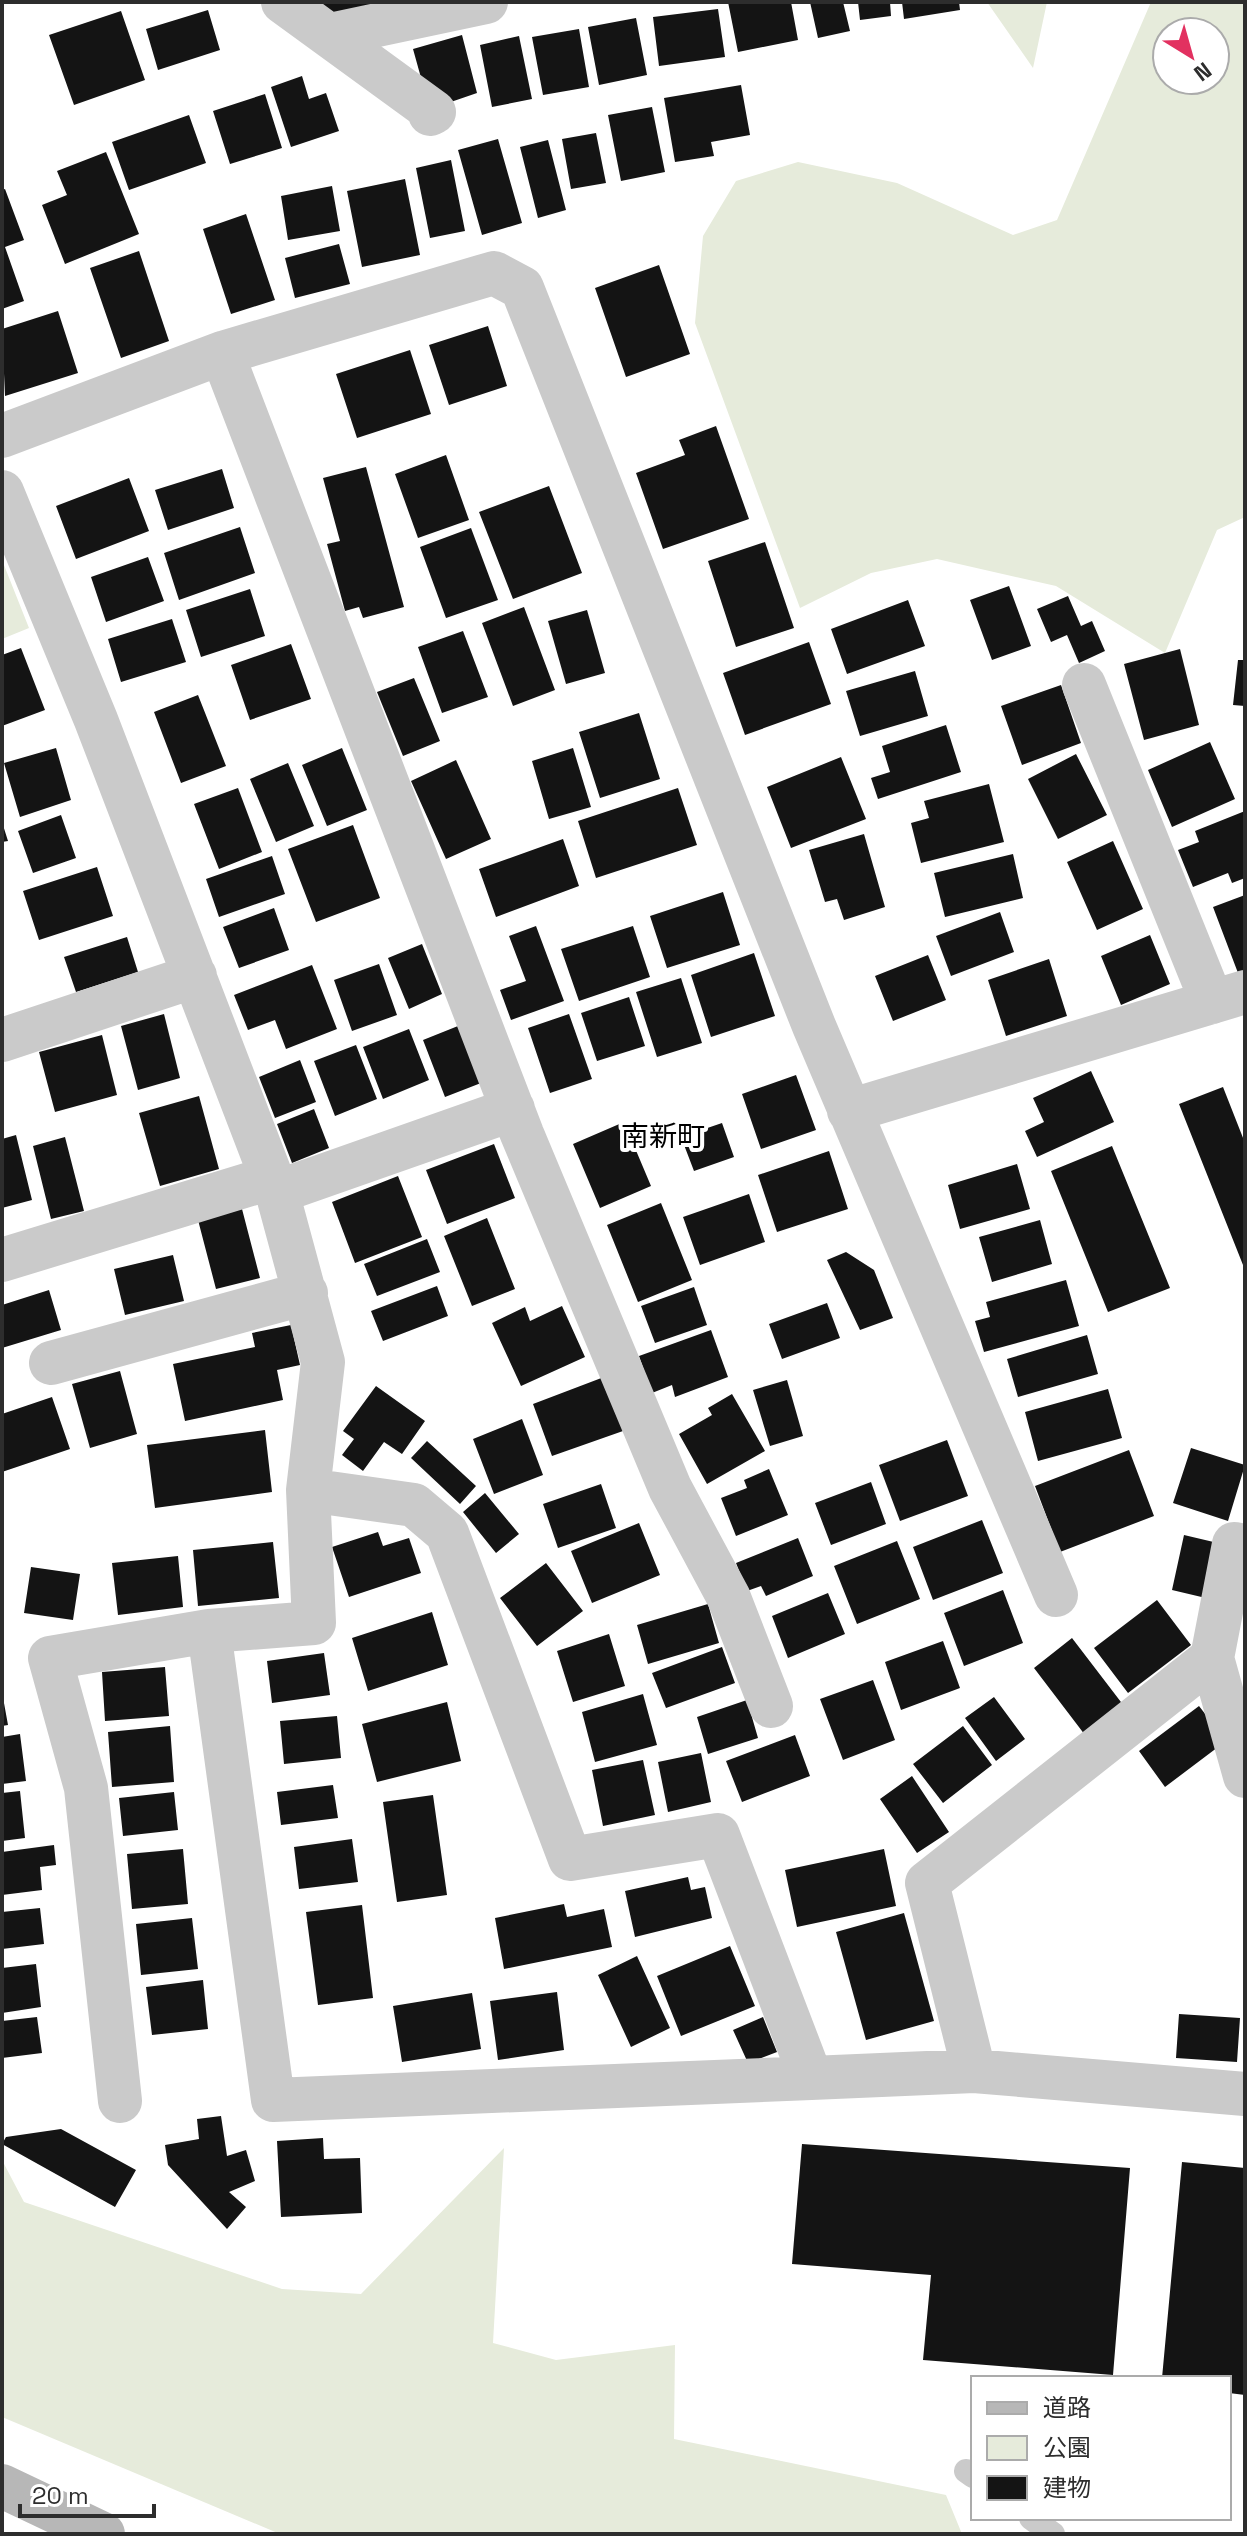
<svg xmlns="http://www.w3.org/2000/svg" width="1247" height="2536" font-family="'Space Grotesk','Noto Sans JP',sans-serif">
<style>
.green{fill:#e6ebdb;fill-rule:evenodd}
.building{fill:#141414}
.lines{fill:none;stroke-linecap:round;stroke-linejoin:round}
.lane{stroke:#cacaca;stroke-width:24}
.street{stroke:#cacaca;stroke-width:44}
.secondary{stroke:#b7b7b7;stroke-width:44}
.labels{text-anchor:middle;stroke-width:8;stroke-linejoin:round;paint-order:stroke}
.quarter-label{font-size:28px;fill:#000;stroke:#fff}
</style>
<rect width="100%" height="100%" fill="#fff"/>
<path class="green" d="M987 2H1047L1033 68Z
M1151 2H1245V517L1217 530 1165 653 1056 586 937 559 871 573 800 608 695 323 703 236 736 181 798 162 897 183 1013 235 1057 220ZM1167 32H1215V80H1167Z
M2 560 29 628 2 639Z
M504 2148 493 2343 556 2360 675 2345 674 2439 946 2495 962 2534H280L2 2417V2160L24 2202 282 2289 361 2294Z"/>
<path class="building" d="M317 2H377L378 5 323 22Z
M728 2H791L798 40 738 52Z
M810 2H843L850 31 818 38Z
M858 2H890L891 16 860 20Z
M902 2H959L960 10 904 19Z
M718 9 725 57 659 66 653 17Z
M208 10 220 50 158 70 146 29Z
M121 11 145 80 74 105 49 35Z
M636 18 647 75 599 85 588 27Z
M579 29 589 87 543 95 532 37Z
M462 35 477 93 445 104 423 85 413 49Z
M519 36 532 99 492 107 480 45Z
M302 76 309 99 326 93 339 131 291 147 271 87Z
M741 85 750 135 711 142 714 156 675 162 664 98Z
M265 94 282 148 230 164 213 111Z
M652 107 665 172 621 181 608 115Z
M189 115 206 163 129 190 112 142Z
M596 133 606 183 571 189 562 139Z
M498 139 522 223 482 235 458 150Z
M548 140 566 210 538 218 520 147Z
M106 152 139 234 65 264 42 205 67 195 57 171Z
M451 160 465 231 430 238 416 168Z
M405 179 420 255 362 267 347 191Z
M332 186 340 231 288 240 281 196Z
M5 189 24 240 5 247 24 301 2 309V190Z
M246 214 275 300 231 314 203 229Z
M339 244 350 284 295 298 285 258Z
M139 251 169 341 121 358 90 268Z
M659 265 690 354 626 377 595 288Z
M58 311 78 373 5 396 2 329Z
M488 326 507 386 449 405 429 345Z
M410 350 431 414 357 438 336 374Z
M716 426 749 519 663 549 636 473 685 455 679 440Z
M446 455 469 520 418 538 395 474Z
M366 467 404 607 363 618 359 607 345 611 327 544 340 541 323 478Z
M222 469 234 508 168 530 155 490Z
M129 478 149 531 76 559 56 506Z
M549 486 582 573 513 599 479 512Z
M240 527 255 573 179 600 164 553Z
M471 528 498 600 446 618 420 547Z
M765 542 794 628 736 647 708 561Z
M148 557 164 601 106 622 91 577Z
M1009 586 1031 646 992 660 970 600Z
M250 589 265 636 201 657 186 610Z
M1068 596 1081 626 1092 621 1105 651 1079 663 1067 635 1051 642 1037 609Z
M908 600 925 646 847 674 831 629Z
M524 607 555 690 513 706 482 623Z
M587 610 605 673 566 684 548 621Z
M172 619 186 662 121 682 108 639Z
M463 631 488 697 442 713 418 647Z
M809 642 831 704 745 735 723 673Z
M291 644 311 699 250 720 231 665Z
M21 648 45 710 2 726V655Z
M1180 649 1199 725 1144 740 1124 664Z
M1238 660H1245V706L1233 705Z
M915 671 928 716 860 736 846 691Z
M414 678 440 741 403 756 377 692Z
M1061 685 1081 743 1022 765 1001 706Z
M198 695 226 766 181 783 154 712Z
M639 713 660 779 600 798 579 732Z
M946 725 961 772 878 799 871 778 890 772 882 746Z
M1210 742 1235 799 1172 827 1148 770Z
M56 748 71 800 20 817 4 763Z
M342 748 367 810 327 826 302 765Z
M573 748 591 807 549 819 532 761Z
M1076 754 1107 815 1058 839 1028 779Z
M841 757 866 819 791 848 767 787Z
M456 760 491 839 446 859 411 781Z
M288 763 314 826 276 842 250 779Z
M989 784 1004 842 921 863 911 823 929 818 924 801Z
M238 788 262 852 219 869 194 804Z
M678 788 697 845 596 878 578 821Z
M1245 811V878L1232 883 1228 873 1193 887 1178 850 1199 842 1195 831Z
M61 815 76 858 33 873 18 831Z
M2 822 8 841 2 842Z
M353 825 380 898 316 922 288 849Z
M864 834 885 907 844 920 837 899 825 902 809 850Z
M563 839 579 886 496 917 479 869Z
M1113 841 1143 909 1097 930 1067 862Z
M1013 854 1023 898 945 917 934 873Z
M272 856 285 894 219 917 206 879Z
M97 867 113 916 39 940 23 891Z
M723 892 740 945 667 968 650 916Z
M1245 895V970L1238 973 1213 907Z
M274 908 289 950 239 968 223 927Z
M1000 912 1014 952 951 976 936 936Z
M536 926 564 1001 511 1020 500 990 526 981 509 936Z
M633 926 650 977 579 1001 561 949Z
M1150 935 1170 984 1121 1005 1101 956Z
M127 937 138 972 76 992 64 957Z
M422 944 442 994 409 1009 388 958Z
M754 953 775 1016 711 1037 691 975Z
M928 955 946 1000 893 1021 875 976Z
M1049 959 1067 1016 1006 1036 988 980Z
M379 964 397 1015 352 1031 334 980Z
M312 965 337 1029 286 1049 275 1020 248 1030 234 995Z
M681 978 702 1043 657 1057 636 992Z
M629 997 645 1046 597 1061 581 1013Z
M164 1014 180 1078 138 1090 121 1026Z
M569 1014 592 1079 550 1093 528 1028Z
M458 1026 481 1083 445 1097 423 1040Z
M409 1029 429 1080 383 1099 363 1047Z
M102 1035 117 1095 55 1112 39 1052Z
M356 1045 377 1099 335 1116 314 1061Z
M300 1060 316 1102 275 1118 259 1077Z
M1091 1071 1114 1122 1037 1157 1025 1131 1044 1122 1033 1098Z
M796 1075 816 1130 761 1149 742 1094Z
M1223 1087 1245 1143V1270L1179 1104Z
M199 1096 219 1169 160 1186 139 1113Z
M314 1109 329 1148 292 1163 277 1124Z
M624 1122 651 1186 600 1208 573 1144Z
M722 1123 734 1157 694 1171 681 1137Z
M16 1135 32 1200 2 1208V1139Z
M65 1137 84 1211 51 1219 33 1146Z
M494 1144 515 1198 447 1224 426 1170Z
M1112 1146 1170 1288 1108 1312 1051 1171Z
M829 1151 848 1209 777 1232 758 1175Z
M1017 1164 1030 1209 960 1229 948 1185Z
M398 1176 422 1237 355 1263 332 1202Z
M749 1194 765 1242 700 1265 683 1217Z
M661 1203 692 1280 638 1302 607 1225Z
M242 1209 260 1278 216 1289 198 1220Z
M487 1218 515 1289 472 1306 444 1236Z
M1040 1220 1052 1264 992 1282 979 1237Z
M427 1239 440 1272 377 1296 364 1264Z
M846 1252 874 1270 893 1318 860 1330 827 1260Z
M173 1255 184 1301 125 1315 114 1269Z
M1066 1280 1079 1326 984 1352 975 1321 990 1317 986 1302Z
M437 1286 448 1316 383 1341 371 1311Z
M694 1287 707 1325 655 1343 641 1306Z
M49 1290 61 1330 2 1348V1305Z
M827 1303 840 1338 782 1359 769 1324Z
M562 1306 585 1357 521 1386 492 1323 525 1307 530 1321Z
M291 1325 300 1365 277 1370 283 1400 185 1421 173 1364 255 1347 252 1333Z
M711 1330 728 1377 675 1397 672 1385 652 1393 639 1356Z
M1087 1335 1098 1374 1018 1397 1007 1359Z
M120 1371 137 1434 90 1448 72 1384Z
M604 1377 623 1431 552 1456 533 1404Z
M787 1380 803 1436 770 1446 753 1390Z
M376 1386 425 1421 402 1454 384 1442 363 1471 342 1455 354 1439 343 1431Z
M1108 1389 1122 1438 1038 1461 1025 1412Z
M732 1394 765 1451 707 1484 679 1434 712 1415 708 1408Z
M52 1397 70 1449 2 1472V1414Z
M522 1419 543 1475 494 1494 473 1439Z
M265 1430 272 1492 155 1508 147 1445Z
M947 1440 968 1496 900 1521 879 1465Z
M427 1441 476 1486 460 1504 411 1458Z
M1191 1448 1245 1465 1228 1521 1173 1503Z
M1129 1450 1154 1516 1060 1552 1035 1486Z
M769 1469 788 1515 736 1536 721 1498 747 1488 744 1480Z
M871 1482 886 1524 831 1545 815 1503Z
M601 1484 616 1528 558 1548 543 1504Z
M485 1493 519 1534 496 1553 463 1512Z
M982 1520 1003 1573 933 1600 913 1547Z
M639 1523 660 1575 592 1603 571 1551Z
M378 1532 383 1546 409 1538 421 1573 349 1597 332 1547Z
M1184 1535 1222 1544 1210 1599 1172 1590Z
M798 1538 813 1576 766 1596 761 1586 747 1591 736 1563Z
M897 1541 920 1599 857 1624 834 1566Z
M273 1542 279 1598 198 1606 193 1550Z
M178 1556 183 1607 118 1615 112 1563Z
M546 1563 583 1611 537 1646 500 1598Z
M31 1567 80 1574 73 1620 24 1613Z
M1003 1590 1023 1643 964 1666 944 1613Z
M828 1593 845 1634 788 1658 772 1616Z
M1157 1600 1191 1645 1128 1693 1094 1648Z
M708 1604 719 1643 648 1664 637 1625Z
M432 1612 448 1665 368 1691 352 1638Z
M609 1634 625 1686 573 1702 557 1651Z
M1072 1638 1124 1706 1085 1735 1034 1668Z
M943 1641 960 1688 901 1710 885 1662Z
M722 1647 735 1683 666 1708 652 1673Z
M324 1653 330 1695 272 1703 267 1661Z
M165 1667 169 1716 105 1721 102 1672Z
M873 1680 895 1740 843 1760 820 1699Z
M2 1692 8 1725 2 1726Z
M643 1694 657 1745 595 1762 582 1712Z
M994 1697 1025 1739 996 1761 965 1718Z
M747 1700 758 1738 708 1754 697 1717Z
M447 1702 461 1761 377 1782 362 1724Z
M1199 1706 1226 1741 1165 1787 1139 1751Z
M337 1716 341 1758 284 1764 280 1721Z
M170 1726 174 1782 112 1787 108 1732Z
M963 1726 992 1765 943 1803 913 1764Z
M20 1734 26 1781 2 1784V1737Z
M795 1735 810 1776 742 1802 726 1761Z
M701 1753 711 1802 668 1812 658 1762Z
M643 1760 655 1815 603 1826 592 1770Z
M912 1776 949 1832 917 1853 880 1799Z
M333 1785 338 1818 281 1825 277 1792Z
M20 1791 25 1838 2 1841V1793Z
M174 1792 178 1830 123 1836 119 1798Z
M433 1795 447 1895 397 1902 383 1802Z
M352 1839 358 1882 299 1889 294 1847Z
M54 1845 56 1865 40 1867 42 1890 2 1895V1852Z
M183 1849 188 1904 132 1909 127 1854Z
M884 1849 896 1906 797 1927 785 1870Z
M688 1877 691 1890 705 1887 712 1918 635 1937 625 1891Z
M564 1904 567 1917 604 1909 612 1947 504 1969 495 1918Z
M362 1905 373 1998 318 2005 306 1912Z
M40 1908 44 1944 2 1949V1912Z
M904 1913 934 2021 866 2040 836 1932Z
M192 1918 198 1969 141 1975 136 1924Z
M730 1946 755 2006 681 2036 657 1976Z
M637 1956 670 2028 631 2047 598 1975Z
M36 1964 41 2007 2 2013V1968Z
M203 1980 208 2029 152 2035 146 1987Z
M557 1992 564 2050 498 2060 490 2001Z
M472 1993 481 2049 402 2062 393 2006Z
M1179 2014 1240 2018 1237 2062 1176 2058Z
M37 2017 42 2053 2 2058V2021Z
M763 2017 777 2052 748 2063 733 2030Z
M221 2116 227 2156 246 2150 255 2181 229 2192 246 2207 227 2229 168 2165 165 2145 199 2139 197 2119Z
M61 2129 136 2170 115 2207 2 2144 6 2137Z
M323 2138 324 2159 360 2158 362 2213 281 2217 277 2141Z
M802 2144 1130 2168 1113 2375 923 2360 931 2275 792 2264Z
M1182 2162 1245 2168V2395L1229 2393V2378H1162Z"/>
<g class="lines">
<path class="lane" d="M966 2471 973 2476
M1031 2518 1053 2534"/>
<path class="street" d="M283 2 434 112 430 114
M330 35 486 2
M222 353 522 1134 670 1488 729 1598 771 1706
M2 436 222 353 494 273 522 288 814 1026 1056 1595
M2 492 96 720 277 1192 323 1362 308 1490 414 1505 447 1533 570 1859 718 1835 811 2078 974 2071 1245 2094
M1084 685 1212 1002
M2 1040 195 976
M849 1111 1245 992
M277 1192 513 1109
M2 1260 270 1178
M51 1363 306 1293
M209 1631 314 1623 308 1490
M1212 1658 1234 1544 1245 1546
M974 2071 927 1883 1212 1658 1245 1776
M120 2101 86 1788 50 1658 209 1631 273 2100 811 2078"/>
<path class="secondary" d="M2 2486 103 2534"/>
</g>
<g class="labels">
<g class="quarter-label">
<text x="663" y="1146">南新町</text>
</g>
</g>
<rect width="1247" height="2536" fill="none" stroke="#2d2d2d" stroke-width="8"/>
<rect x="971" y="2376" width="260" height="144" fill="#ffffff" stroke="#ababab" stroke-width="2"/>
<rect x="987" y="2402" width="40" height="12" fill="#b7b7b7" stroke="#ababab" stroke-width="2"/>
<text x="1043" y="2416" font-size="24" fill="#2d2d2d">道路</text>
<rect x="987" y="2436" width="40" height="24" fill="#e6ebdb" stroke="#ababab" stroke-width="2"/>
<text x="1043" y="2456" font-size="24" fill="#2d2d2d">公園</text>
<rect x="987" y="2476" width="40" height="24" fill="#141414" stroke="#ababab" stroke-width="2"/>
<text x="1043" y="2496" font-size="24" fill="#2d2d2d">建物</text>
<g transform="translate(1191 56) rotate(143)"><circle r="38" fill="#ffffff" stroke="#ababab" stroke-width="2"/>
<path d="M0-6L14 30L0 20L-14 30Z" fill="#e23160"/>
<text y="-12" font-size="22" font-weight="bold" text-anchor="middle" fill="#2d2d2d">N</text>
</g>
<path d="M20 2504v12h134v-12" fill="none" stroke="#2d2d2d" stroke-width="4"/>
<text x="32" y="2504" font-size="24" fill="#2d2d2d" stroke="#ffffff" stroke-width="6" paint-order="stroke">20 m</text>
</svg>
